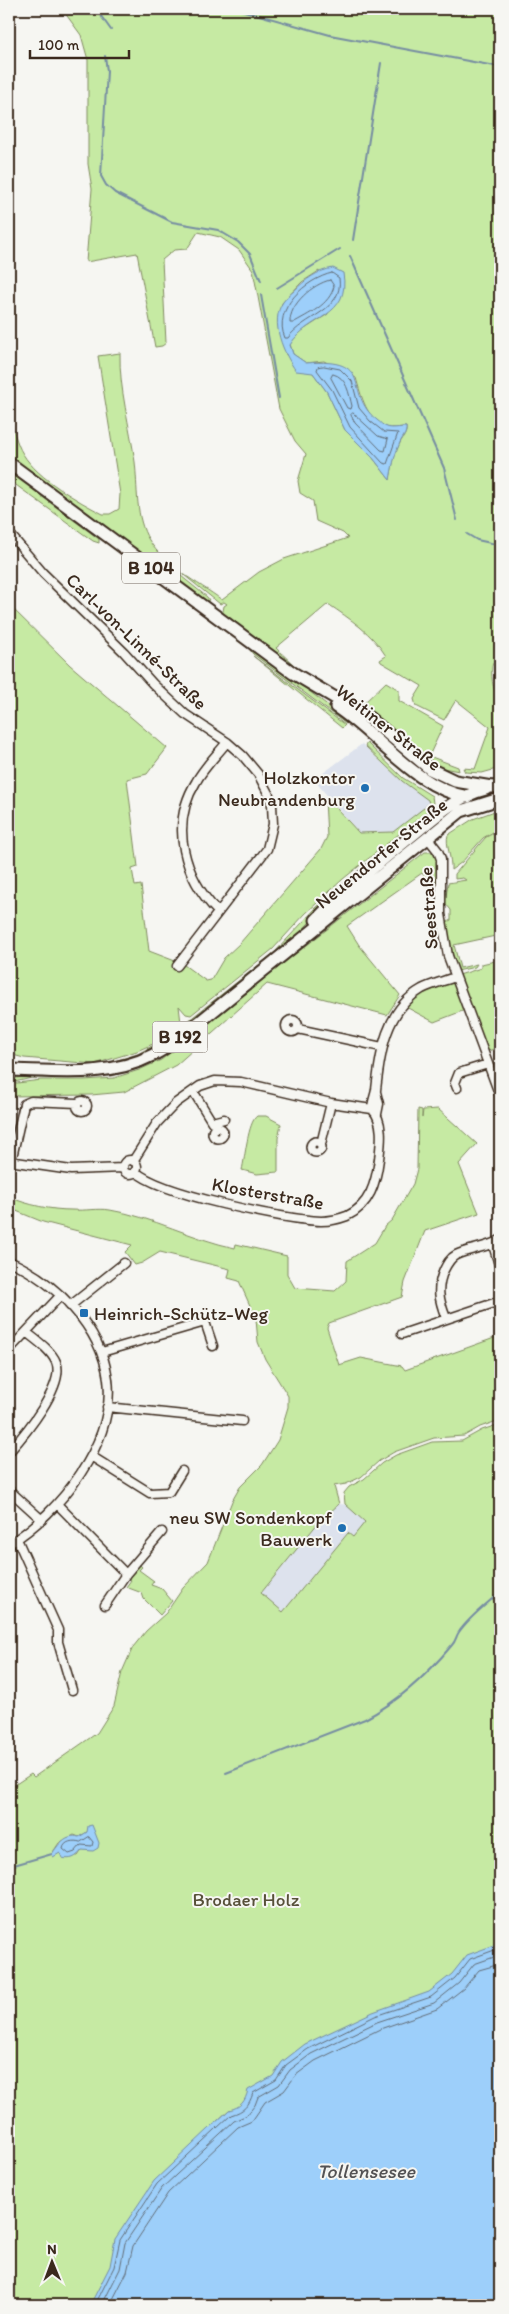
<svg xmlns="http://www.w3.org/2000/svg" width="509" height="2314" font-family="Itim,sans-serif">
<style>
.built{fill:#dde2ed}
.green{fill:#c6eaa3;stroke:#808a60;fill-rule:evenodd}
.water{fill:#9dcffa;stroke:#768da2}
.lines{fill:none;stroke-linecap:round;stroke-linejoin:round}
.shore{stroke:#626c76;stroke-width:1}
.stream{stroke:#768da2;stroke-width:2}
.street-casing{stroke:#3b2a1e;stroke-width:11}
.primary-casing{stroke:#3b2a1e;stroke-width:15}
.street{stroke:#f6f6f2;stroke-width:8}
.primary{stroke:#f6f6f2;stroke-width:11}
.poi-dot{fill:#1f6fb2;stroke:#f6f6f2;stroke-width:2}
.labels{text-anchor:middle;stroke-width:4;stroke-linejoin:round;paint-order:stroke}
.shield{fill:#f6f6f2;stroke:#73675e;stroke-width:1}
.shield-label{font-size:18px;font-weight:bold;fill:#3b2a1e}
.street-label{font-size:19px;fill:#3b2a1e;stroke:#f6f6f2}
.poi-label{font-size:19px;fill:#3b2a1e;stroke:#f6f6f2;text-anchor:end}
.park-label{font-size:19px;fill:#575039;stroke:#f6f6f2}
.water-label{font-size:20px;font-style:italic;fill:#545355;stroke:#f6f6f2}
</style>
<rect width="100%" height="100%" fill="#f6f6f2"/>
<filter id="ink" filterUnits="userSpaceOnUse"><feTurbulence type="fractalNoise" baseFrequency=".02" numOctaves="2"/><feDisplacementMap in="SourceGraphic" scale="10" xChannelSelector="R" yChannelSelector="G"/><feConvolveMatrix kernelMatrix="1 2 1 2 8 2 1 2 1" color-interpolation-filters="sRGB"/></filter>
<g filter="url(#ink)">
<path class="built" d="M362 744 402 781 429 800V804L393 832 359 833 314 780Z
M339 1504 348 1505 365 1522 353 1537 348 1533 283 1612 261 1593 318 1523Z"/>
<path class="green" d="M62 9H500V670L498 662H493C490 673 492 691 500 698V768L482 773 465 772 463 768 475 769 490 727 456 700 444 720 416 706 414 699 422 686 381 662 380 660 386 656C372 633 350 619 328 604L276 648 297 668 296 669 222 616 224 606 227 604 224 602 220 604 179 571 181 576 207 597 209 600 205 602 9 456V414C13 427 16 443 23 454 38 479 78 501 103 514H110L119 509 120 494 98 356 120 353C119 389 130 426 135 462 138 487 135 518 149 540 165 567 198 582 222 600L259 572 284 559 348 538 343 533 316 521 313 501 300 493 298 481 306 454 295 441 279 409 253 270 239 250 220 237 198 232 187 249 174 250 162 260 166 343 162 346 155 347 137 253 86 262 92 189 88 164V60L81 35ZM319 271 328 314 297 334 290 344 293 354 306 363 324 361 356 378C361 395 367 421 386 427 391 429 400 427 406 427 407 434 403 437 400 443 394 454 392 467 390 480L373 458 345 430 327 392 313 373 286 355 282 303 302 282Z
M9 472 99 539V543L93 541 9 480Z
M9 605 70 665 167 748 147 774 127 779 138 867 132 869 135 886 141 885 149 951 175 961 173 966 177 970 181 969 184 965 206 981 211 980 224 958 240 943 321 849 327 837 325 799 327 798 359 833 393 832 429 804 428 800 402 781 365 746 367 743 403 778 432 796 433 803 429 810 343 879 305 914 273 949 191 1015 186 1014 179 1006 181 1023 155 1043 137 1051 95 1064 24 1058 9 1054Z
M244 642 346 719V724L253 654Z
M253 656 345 725 342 728Z
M386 682 399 690V701L443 726 429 756 458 767 459 771 443 768 433 763 372 713 328 689 364 703Z
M500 809V828L483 838 462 862 451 870C452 858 445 844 448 835L473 819Z
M500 830V935L454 945 460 968 477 964 475 967 457 971 445 923 451 920V910L445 903 448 883 466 880 463 878 455 879V874L479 845 486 837Z
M425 852H432L438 862V876L436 878 437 893 422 873 347 926 359 945 400 995 387 1015 267 984 176 1065 124 1092 91 1095 9 1096V1084L41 1080H84L114 1078 139 1070 161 1060Z
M417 854 192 1034 155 1061 115 1075 79 1078H32L14 1082 15 1078 27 1077 131 1068Z
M341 885V889L291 942 196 1021 159 1046 128 1060 100 1065 138 1054 169 1036 275 952 316 908Z
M500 960V1047L488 1051 459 975 481 968V964Z
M453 982 465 1010 434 1022 406 1007C419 993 434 985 453 982Z
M418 1109 422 1110V1118L423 1110 438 1109 477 1144 459 1164 479 1213 425 1231 405 1282 402 1297 329 1323 327 1328 339 1365 361 1358 402 1366 405 1370 500 1336V1420L480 1427 464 1436 434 1438 394 1452 379 1461 361 1477 346 1484 334 1486 339 1504 318 1523 261 1593 283 1612 348 1533 353 1537 365 1522 345 1504 344 1493 349 1487 364 1479 382 1463 396 1455 432 1442 462 1441 482 1430 500 1424V1956L476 1964 268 2103 229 2110 216 2122 114 2305H9V1871L11 1869 13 1861 9 1855V1787L10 1788 31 1774 34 1777 97 1733 114 1706 122 1672 133 1647 146 1631 166 1613 183 1588 208 1562 232 1501 240 1487 262 1465 278 1440 288 1407V1396L265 1359 258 1342 256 1319 239 1281 228 1278 230 1269 160 1252 142 1263 135 1265 125 1252 132 1245 43 1222 9 1208V1197C28 1205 51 1210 72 1210 84 1211 99 1208 110 1210 153 1217 192 1239 235 1248L236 1244 287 1256V1274L295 1288 335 1291 346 1281 347 1261 375 1243 385 1226 392 1220 413 1184 417 1169ZM87 1832 82 1850 78 1856 53 1852 59 1843 74 1835 79 1837Z
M257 1116H266L281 1124 278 1138V1172L257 1174 242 1170C245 1158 248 1122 257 1116Z
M138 1563 142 1567 139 1570 154 1581 151 1585 162 1589 172 1601 160 1615 144 1599 142 1593 126 1587 131 1580 127 1577Z"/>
<path class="water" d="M333 268 343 273C351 318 308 315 290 345L293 354 306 363C377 357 342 392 377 420 380 422 383 426 387 427 392 429 400 427 406 427 407 435 401 438 399 445 394 457 392 468 390 480L373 458 345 430 327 392 313 373 296 371C284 354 269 322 283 302 286 298 290 294 294 291 306 279 317 271 333 268Z
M92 1825 99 1843 98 1848 93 1851 82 1850C76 1858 71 1860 62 1858L60 1853 53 1857 52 1854C58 1845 66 1833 79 1837L87 1832 88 1826Z
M500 1943V2305H90L110 2266 115 2239 154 2181 229 2110C241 2107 245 2102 248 2090L273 2076 282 2062 305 2044 373 2012 429 1992 452 1974 467 1955Z"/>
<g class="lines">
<path class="shore" d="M332 273 339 278C344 311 303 316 288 338H285C272 309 306 279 332 273Z
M330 280 334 286C330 305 308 314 293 323H290C289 304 313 284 330 280Z
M324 366 340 369 352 381 359 408 370 421 384 432 398 433 387 464 383 463 350 427 332 390 317 370 318 367Z
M333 374C347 377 349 394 352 406L351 409 347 408 331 378Z
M353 413 378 436 388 439 385 451 381 450 355 423 351 415Z
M89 1837 93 1842 92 1846 81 1845 75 1852 69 1854 63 1849C64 1841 74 1840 80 1842Z
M95 2305 114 2267 120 2240 157 2184 231 2115C244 2111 249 2106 253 2093L276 2080 286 2065 308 2049 375 2016 431 1997 455 1978 470 1959 500 1948
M102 2305 120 2269 125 2243 162 2188 234 2121 247 2115 255 2105 258 2097 279 2085 290 2070 311 2054 377 2022 434 2003 459 1983 474 1964 500 1955
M110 2305 127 2272 133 2246 168 2193 238 2127 252 2121 265 2102 284 2091 296 2075 315 2061 380 2029 437 2009 464 1988 479 1970 500 1964"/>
<path class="stream" d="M96 9 111 30
M237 9 330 35 500 67
M105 56 107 71 101 176 106 185 115 193 172 222 218 230 238 242 250 254 261 281
M353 240 381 63
M350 256 444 468 457 520
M277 288 340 249
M261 295 279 398
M467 534 477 540 500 545
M226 1773 365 1719C399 1701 428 1674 452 1645 456 1641 456 1636 459 1632 469 1617 487 1604 500 1592
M14 1865 52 1854"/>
<g class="street-casing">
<path id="street" d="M9 533 43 573 124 652 153 684 185 714 227 742 243 756 258 774 269 795 272 805 273 824 267 849 177 966
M427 837 438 851 441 859V914L448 956 500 1096
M218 912C184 877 169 826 196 782 204 767 217 755 227 742
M286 1026a6 6 0 1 1 12 0a6 6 0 1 1-12 0Z
M298 1029 382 1047
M457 1088 455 1083 459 1073 488 1064
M193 1091 212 1122 224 1119
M376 1092 379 1104 377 1114
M77 1106a5 5 0 1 1 10 0a5 5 0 1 1-10 0Z
M212.5 1133a5.5 5.5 0 1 1 11 0a5.5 5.5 0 1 1-11 0Z
M310.5 1147a5.5 5.5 0 1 1 11 0a5.5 5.5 0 1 1-11 0Z
M321 1144 331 1103
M123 1167a7 7 0 1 1 14 0a7 7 0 1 1-14 0Z
M9 1161 71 1170 123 1168
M133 1161 157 1123 176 1103 200 1086 215 1081 241 1082 331 1103 372 1109
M11 1162 24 1104 31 1101 77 1103
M135 1171C159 1194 286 1220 321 1221 330 1221 339 1219 347 1216 370 1205 376 1183 379 1159 381 1143 384 1121 372 1109 372 1102 375 1096 376 1090 380 1053 386 1009 422 989 432 984 444 981 455 977
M493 1245 500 1268
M9 1261C55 1282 101 1326 108 1379 116 1442 60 1513 9 1544
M70 1306 124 1263
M446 1318C439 1300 436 1288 444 1270 447 1264 450 1258 456 1255 470 1248 487 1248 500 1240
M402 1334 500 1301
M9 1350 60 1296
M102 1352 205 1322 213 1346
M107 1407 242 1421
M9 1452C24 1435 66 1385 56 1362 51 1350 36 1340 26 1332
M91 1456 150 1493 169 1492 182 1471
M9 1490 42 1520
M58 1505 126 1574
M17 1539 58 1630V1642L72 1690
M105 1605 126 1574 162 1532"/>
</g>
<g class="primary-casing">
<path id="primary" d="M9 463 293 673 369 718 430 769 455 781 492 787 500 786
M336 707C379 735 415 788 468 797
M316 920C345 890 376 865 409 838 433 819 454 797 486 789
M9 1070C56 1071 109 1078 153 1055 169 1047 182 1035 197 1024L461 811 496 800"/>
</g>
<use href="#street" class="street"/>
<use href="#primary" class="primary"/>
</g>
</g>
<g class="poi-dot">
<circle cx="365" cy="788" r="5"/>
<rect x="79" y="1308" width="10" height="10" rx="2.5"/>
<circle cx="342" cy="1528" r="5"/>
</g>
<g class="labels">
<g class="shield">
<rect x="122" y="552.5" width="58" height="31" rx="4"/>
<rect x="152.5" y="1021.5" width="55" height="31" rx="4"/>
</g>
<g class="shield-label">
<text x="151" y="574">B 104</text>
<text x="180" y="1043">B 192</text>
</g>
<g class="street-label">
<text transform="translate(137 641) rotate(44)" y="7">Carl-von-Linné-Straße</text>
<text transform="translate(389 727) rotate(38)" y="7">Weitiner Straße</text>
<text transform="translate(381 853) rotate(-39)" y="7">Neuendorfer Straße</text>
<text transform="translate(428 908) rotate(-94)" y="7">Seestraße</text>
<text transform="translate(268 1193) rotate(10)" y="7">Klosterstraße</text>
</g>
<g class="poi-label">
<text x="355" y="784">Holzkontor<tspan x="355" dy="22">Neubrandenburg</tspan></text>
<text x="94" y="1320" text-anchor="start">Heinrich-Schütz-Weg</text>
<text x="332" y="1524">neu SW Sondenkopf<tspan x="332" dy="22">Bauwerk</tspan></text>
</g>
<g class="park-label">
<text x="246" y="1906">Brodaer Holz</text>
</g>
<g class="water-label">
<text x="366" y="2178">Tollensesee</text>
</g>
</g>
<rect width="509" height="2314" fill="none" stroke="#f6f6f2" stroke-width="30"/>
<rect x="15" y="15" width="479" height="2284" fill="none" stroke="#3b2a1e" stroke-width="2" filter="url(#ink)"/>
<g transform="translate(52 2262) rotate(359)" stroke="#f6f6f2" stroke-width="4" paint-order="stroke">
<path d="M0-4L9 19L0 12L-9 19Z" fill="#3b2a1e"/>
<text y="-8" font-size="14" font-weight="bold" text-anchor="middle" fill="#3b2a1e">N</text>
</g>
<path d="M30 50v8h99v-8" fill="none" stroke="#3b2a1e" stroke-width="2.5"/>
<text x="38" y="50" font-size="15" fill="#3b2a1e" stroke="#f6f6f2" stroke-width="4" paint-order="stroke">100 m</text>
</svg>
